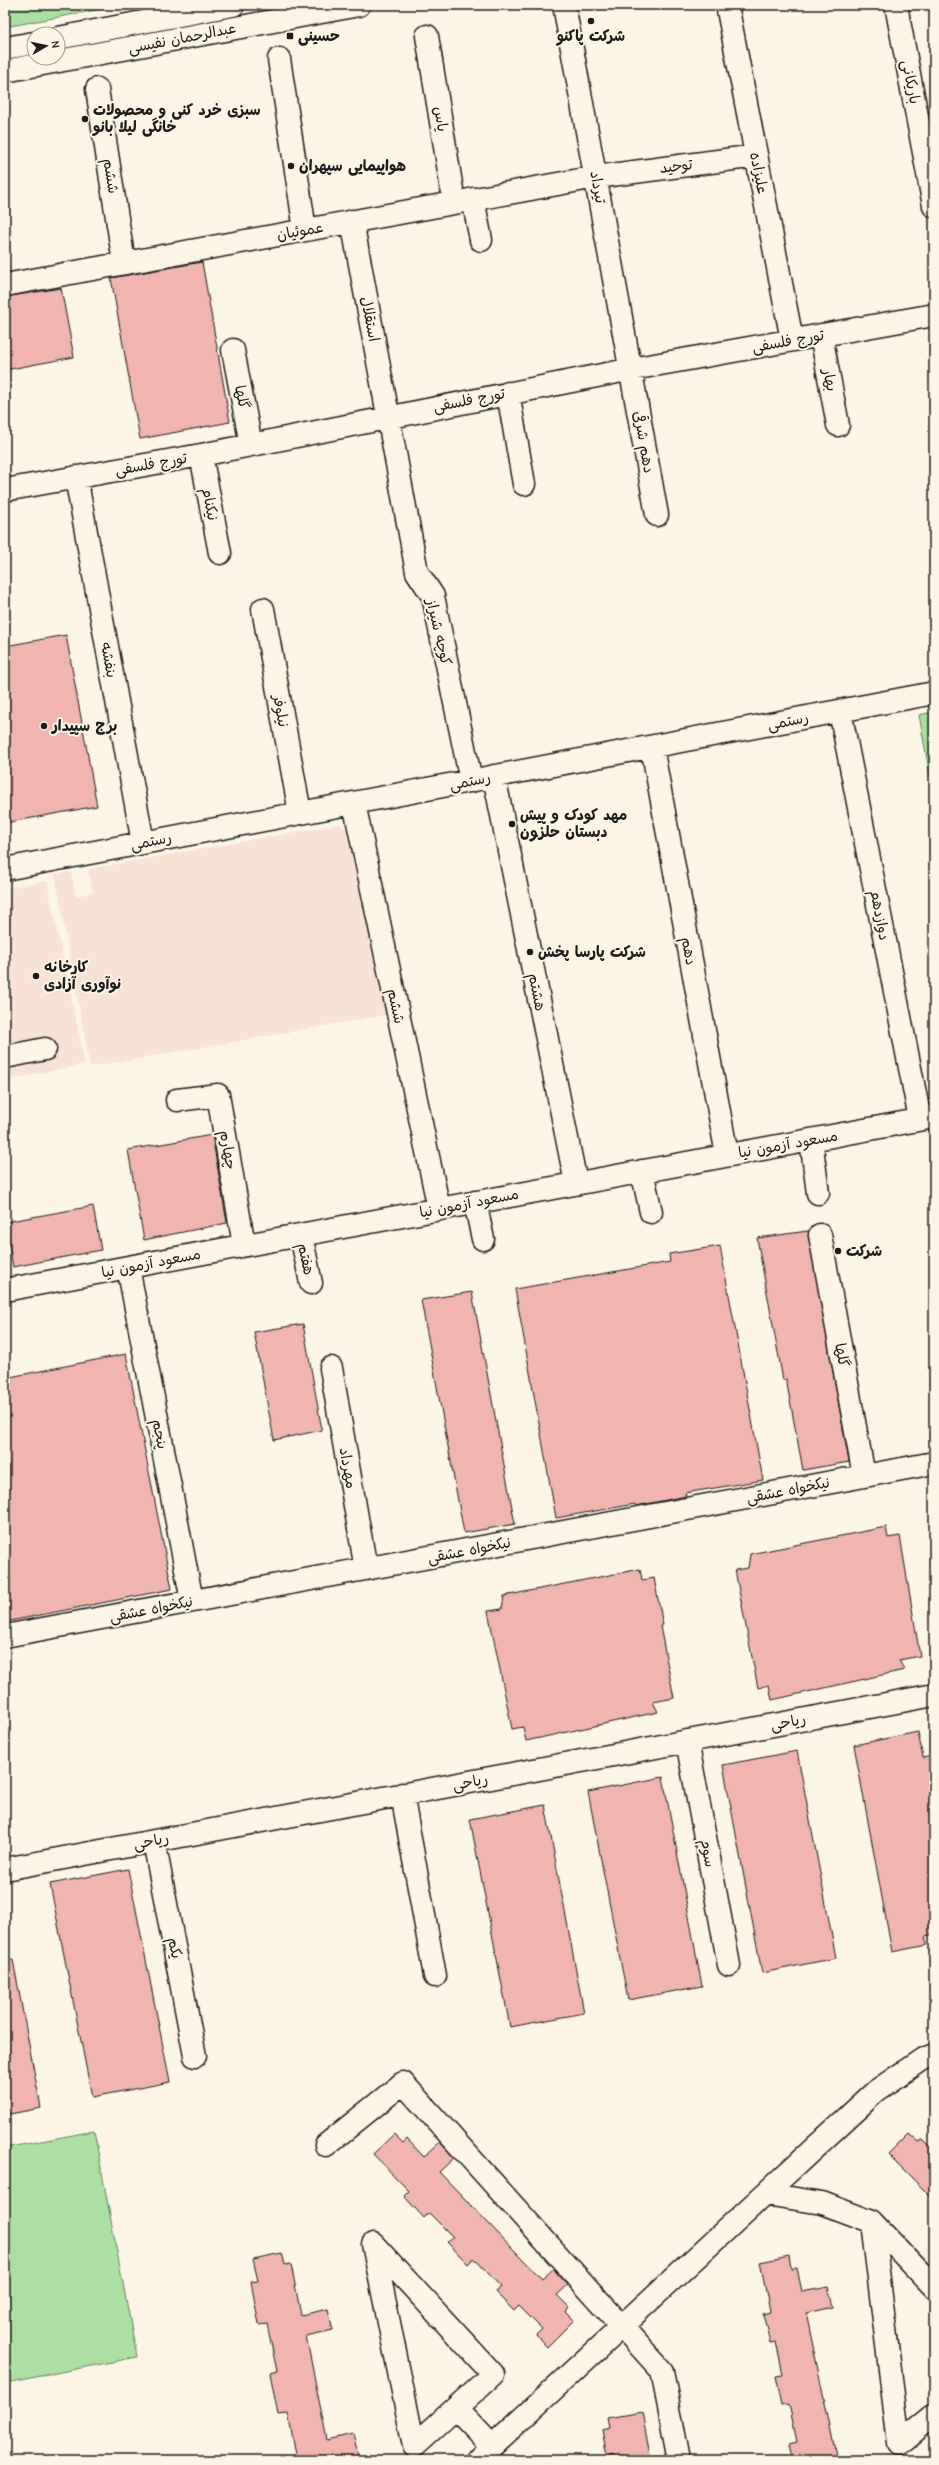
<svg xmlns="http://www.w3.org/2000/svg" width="939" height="2465" font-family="'Comic Neue','Playpen Sans Arabic',sans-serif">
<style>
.built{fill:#f8e2d5}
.green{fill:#ace0a2;stroke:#647e5f}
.building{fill:#f0b5af;stroke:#1c1c1c}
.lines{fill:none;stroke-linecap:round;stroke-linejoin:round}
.minor-casing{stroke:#1c1c1c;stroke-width:25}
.major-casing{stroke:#1c1c1c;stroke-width:25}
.minor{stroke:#fcf5e5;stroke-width:22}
.major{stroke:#fcf5e5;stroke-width:22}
.poi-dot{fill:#1c1c1c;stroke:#fcf5e5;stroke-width:1.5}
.labels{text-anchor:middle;stroke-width:4;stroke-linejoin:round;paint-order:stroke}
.poi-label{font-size:15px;font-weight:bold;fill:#1c1c1c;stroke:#fcf5e5;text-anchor:start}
.street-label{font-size:15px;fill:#1c1c1c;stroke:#fcf5e5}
</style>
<rect width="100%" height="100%" fill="#fcf5e5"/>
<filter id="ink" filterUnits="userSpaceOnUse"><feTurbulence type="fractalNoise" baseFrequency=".025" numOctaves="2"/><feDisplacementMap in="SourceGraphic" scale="8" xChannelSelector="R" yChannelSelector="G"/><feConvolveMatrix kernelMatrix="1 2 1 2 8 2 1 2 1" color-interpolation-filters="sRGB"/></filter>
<g filter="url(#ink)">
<path class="built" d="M340 824 348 831 386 1015 90 1067 55 874 71 872 76 896 93 892 88 869Z
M47 881 85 1064 5 1080V888Z"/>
<path class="green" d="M5 5H123L5 27Z
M934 712V798L919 715Z
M94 2131 137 2357 5 2383V2148Z"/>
<path class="building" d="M202 262 230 422 140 439 111 278Z
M61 288 74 357 5 370V297Z
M66 635 97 806 5 823V646Z
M212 1135 227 1223 144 1240 128 1150Z
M93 1206 101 1250 13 1267 5 1222Z
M808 1231 849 1462 803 1470 786 1379 783 1380 757 1238Z
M720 1246 763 1480 685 1493 686 1496 636 1506 635 1504 556 1518 515 1289 670 1262 669 1254Z
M472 1292 515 1524 464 1533 421 1300Z
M303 1324 322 1430 274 1440 254 1332Z
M126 1354 172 1589 5 1622V1378Z
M886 1527 888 1538 900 1536 920 1656 899 1660 904 1670 772 1700 769 1685 758 1688 735 1570 748 1568 750 1554Z
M640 1569 642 1580 654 1578 663 1625 660 1626 674 1698 653 1702 658 1712 526 1741 523 1727 512 1729 488 1611 502 1609 504 1596Z
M918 1732 923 1758 932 1756 934 1766V1935L925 1937 927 1945 892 1952 854 1745Z
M797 1751 836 1958 762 1973 723 1765Z
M663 1777 702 1986 628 2000 588 1792Z
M545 1805 584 2013 510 2027 470 1819Z
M128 1869 170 2082 92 2097 50 1884Z
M13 1960 41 2108 5 2115V1961Z
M909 2133 919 2142 923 2139 934 2150V2200L888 2154Z
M394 2134 403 2143 407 2139 424 2157 440 2142 454 2158 439 2172 542 2279 553 2269 568 2285 557 2295 569 2307 565 2311 574 2320 547 2347 536 2335 542 2329 519 2306 514 2311 495 2292 501 2287 474 2258 468 2264 447 2242 453 2237 429 2213 424 2218 404 2196 409 2191 373 2154Z
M282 2253 285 2265 291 2264 301 2315 328 2309 333 2330 306 2336 327 2440 353 2434 358 2456 337 2460H297L288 2414 278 2415 270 2373 277 2371 267 2324 259 2325 251 2282 258 2281 253 2259Z
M789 2256 791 2269 797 2268 802 2292 828 2287 833 2307 806 2313 837 2460H793L789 2444 797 2442 789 2404 782 2405 776 2376 783 2375 776 2342 770 2343 763 2314 770 2312 760 2262Z
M642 2412 651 2460H615L614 2454 607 2456 602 2430 609 2428 607 2418Z"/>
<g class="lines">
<g class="minor-casing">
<path id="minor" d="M564 5 657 515
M727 5 792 340
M896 5 934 206
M427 36 454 202
M279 59 305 230
M97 89 124 263
M473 199 481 240
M352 221 417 572 433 596 471 781
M5 285 596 177 756 156
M821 335 838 425
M233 350 251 445
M508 393 524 484
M201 455 220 553
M76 477 143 843
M5 490 201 455 632 369 934 315
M263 609 300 813
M840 711 920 1119
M652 747 727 1155
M494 776 576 1183
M354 803 439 1209
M5 869 934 693
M5 1057 45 1049
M177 1100 218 1095 244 1245
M811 1140 818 1193
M642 1171 651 1212
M475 1202 483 1239
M301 1235 311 1283
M820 1235 864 1476
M128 1267 192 1601
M5 1290 934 1117
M331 1368 366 1569
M5 1636 934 1463
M687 1741 729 1965
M402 1794 435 1976
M154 1841 195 2056
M5 1869 934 1695
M326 2145 403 2083 662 2371 679 2460
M765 2194 822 2203 872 2222 934 2287
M872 2222 899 2444 934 2415
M373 2244 493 2374 414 2446Z
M456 2408 492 2446
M477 2460 876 2091 923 2059 934 2055"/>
</g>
<g class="major-casing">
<path id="major" d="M58 38 233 5
M5 48 34 43
M5 71 359 5"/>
</g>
<use href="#minor" class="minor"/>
<use href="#major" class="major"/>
</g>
</g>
<g class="poi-dot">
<circle cx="591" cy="21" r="4"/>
<rect x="286" y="32" width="8" height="8" rx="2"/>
<circle cx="85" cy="119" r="4"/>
<circle cx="291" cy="166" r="4"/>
<circle cx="44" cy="726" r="4"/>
<circle cx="512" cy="824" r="4"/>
<circle cx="530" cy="952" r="4"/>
<circle cx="36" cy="976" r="4"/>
<circle cx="838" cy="1251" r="4"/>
</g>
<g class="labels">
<g class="poi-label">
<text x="298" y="41">حسینی</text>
<text x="591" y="41" text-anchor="middle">شرکت پاکنو</text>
<text x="93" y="115">سبزی خرد کنی و محصولات<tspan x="93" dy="17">خانگی لیلا بانو</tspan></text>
<text x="299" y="171">هواپیمایی سپهران</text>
<text x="52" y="731">برج سپیدار</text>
<text x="520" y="820">مهد کودک و پیش<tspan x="520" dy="17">دبستان حلزون</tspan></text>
<text x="538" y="957">شرکت پارسا پخش</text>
<text x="44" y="972">کارخانه<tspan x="44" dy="17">نوآوری آزادی</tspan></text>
<text x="846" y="1256">شرکت</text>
</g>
<g class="street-label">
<text transform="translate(182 38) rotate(-11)" y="5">عبدالرحمان نفیسی</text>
<text transform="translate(911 82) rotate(79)" y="5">باریکانی</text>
<text transform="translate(441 119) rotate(81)" y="5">یاس</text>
<text transform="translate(676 166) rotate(-7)" y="5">توحید</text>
<text transform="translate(759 173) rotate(79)" y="5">علیزاده</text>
<text transform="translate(111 176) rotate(81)" y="5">ششم</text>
<text transform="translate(598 187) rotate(80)" y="5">تیرداد</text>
<text transform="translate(300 231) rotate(-10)" y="5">عموئیان</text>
<text transform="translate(370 319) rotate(79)" y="5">استقلال</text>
<text transform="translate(788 341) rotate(-10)" y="5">تورج فلسفی</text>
<text transform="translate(830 380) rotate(79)" y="5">بهار</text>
<text transform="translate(242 397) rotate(79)" y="5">گلها</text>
<text transform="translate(469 400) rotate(-11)" y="5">تورج فلسفی</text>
<text transform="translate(644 442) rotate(80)" y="5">دهم شرقی</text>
<text transform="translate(151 464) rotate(-10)" y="5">تورج فلسفی</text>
<text transform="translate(210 504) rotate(79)" y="5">نیکنام</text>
<text transform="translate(439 632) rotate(77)" y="5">کوچه شیراز</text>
<text transform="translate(109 660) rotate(80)" y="5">بنفشه</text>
<text transform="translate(281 711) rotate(80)" y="5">نیلوفر</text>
<text transform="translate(788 721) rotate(-11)" y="5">رستمی</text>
<text transform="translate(470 781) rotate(-11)" y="5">رستمی</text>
<text transform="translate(151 841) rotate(-11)" y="5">رستمی</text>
<text transform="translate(880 915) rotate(79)" y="5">دوازدهم</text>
<text transform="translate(689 951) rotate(80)" y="5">دهم</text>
<text transform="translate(537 992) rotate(79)" y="5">هشتم</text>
<text transform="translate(396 1006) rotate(78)" y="5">ششم</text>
<text transform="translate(788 1144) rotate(-10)" y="5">مسعود آزمون نیا</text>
<text transform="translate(228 1150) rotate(80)" y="5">چهارم</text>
<text transform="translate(469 1203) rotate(-11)" y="5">مسعود آزمون نیا</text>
<text transform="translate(306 1259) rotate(78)" y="5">هفتم</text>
<text transform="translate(151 1263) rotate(-11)" y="5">مسعود آزمون نیا</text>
<text transform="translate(842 1355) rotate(80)" y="5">گلها</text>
<text transform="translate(160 1434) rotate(79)" y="5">پنجم</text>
<text transform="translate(348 1468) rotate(80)" y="5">مهرداد</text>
<text transform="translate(788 1490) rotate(-11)" y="5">نیکخواه عشقی</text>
<text transform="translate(469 1550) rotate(-11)" y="5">نیکخواه عشقی</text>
<text transform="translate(151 1609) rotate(-11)" y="5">نیکخواه عشقی</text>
<text transform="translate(788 1722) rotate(-11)" y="5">ریاحی</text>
<text transform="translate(470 1782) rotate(-11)" y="5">ریاحی</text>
<text transform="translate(151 1841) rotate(-11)" y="5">ریاحی</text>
<text transform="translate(708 1853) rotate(79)" y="5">سوم</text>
<text transform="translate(175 1948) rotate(79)" y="5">یکم</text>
</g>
</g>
<rect width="939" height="2465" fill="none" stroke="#fcf5e5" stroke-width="20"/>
<rect x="10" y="10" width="919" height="2445" fill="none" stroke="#1c1c1c" stroke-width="1.5" filter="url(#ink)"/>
<g transform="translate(46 46) rotate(81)"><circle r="19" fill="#fcf5e5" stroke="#a29e95"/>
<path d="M0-3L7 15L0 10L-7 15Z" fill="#1c1c1c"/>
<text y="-6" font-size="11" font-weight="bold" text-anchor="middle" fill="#1c1c1c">N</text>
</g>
</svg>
